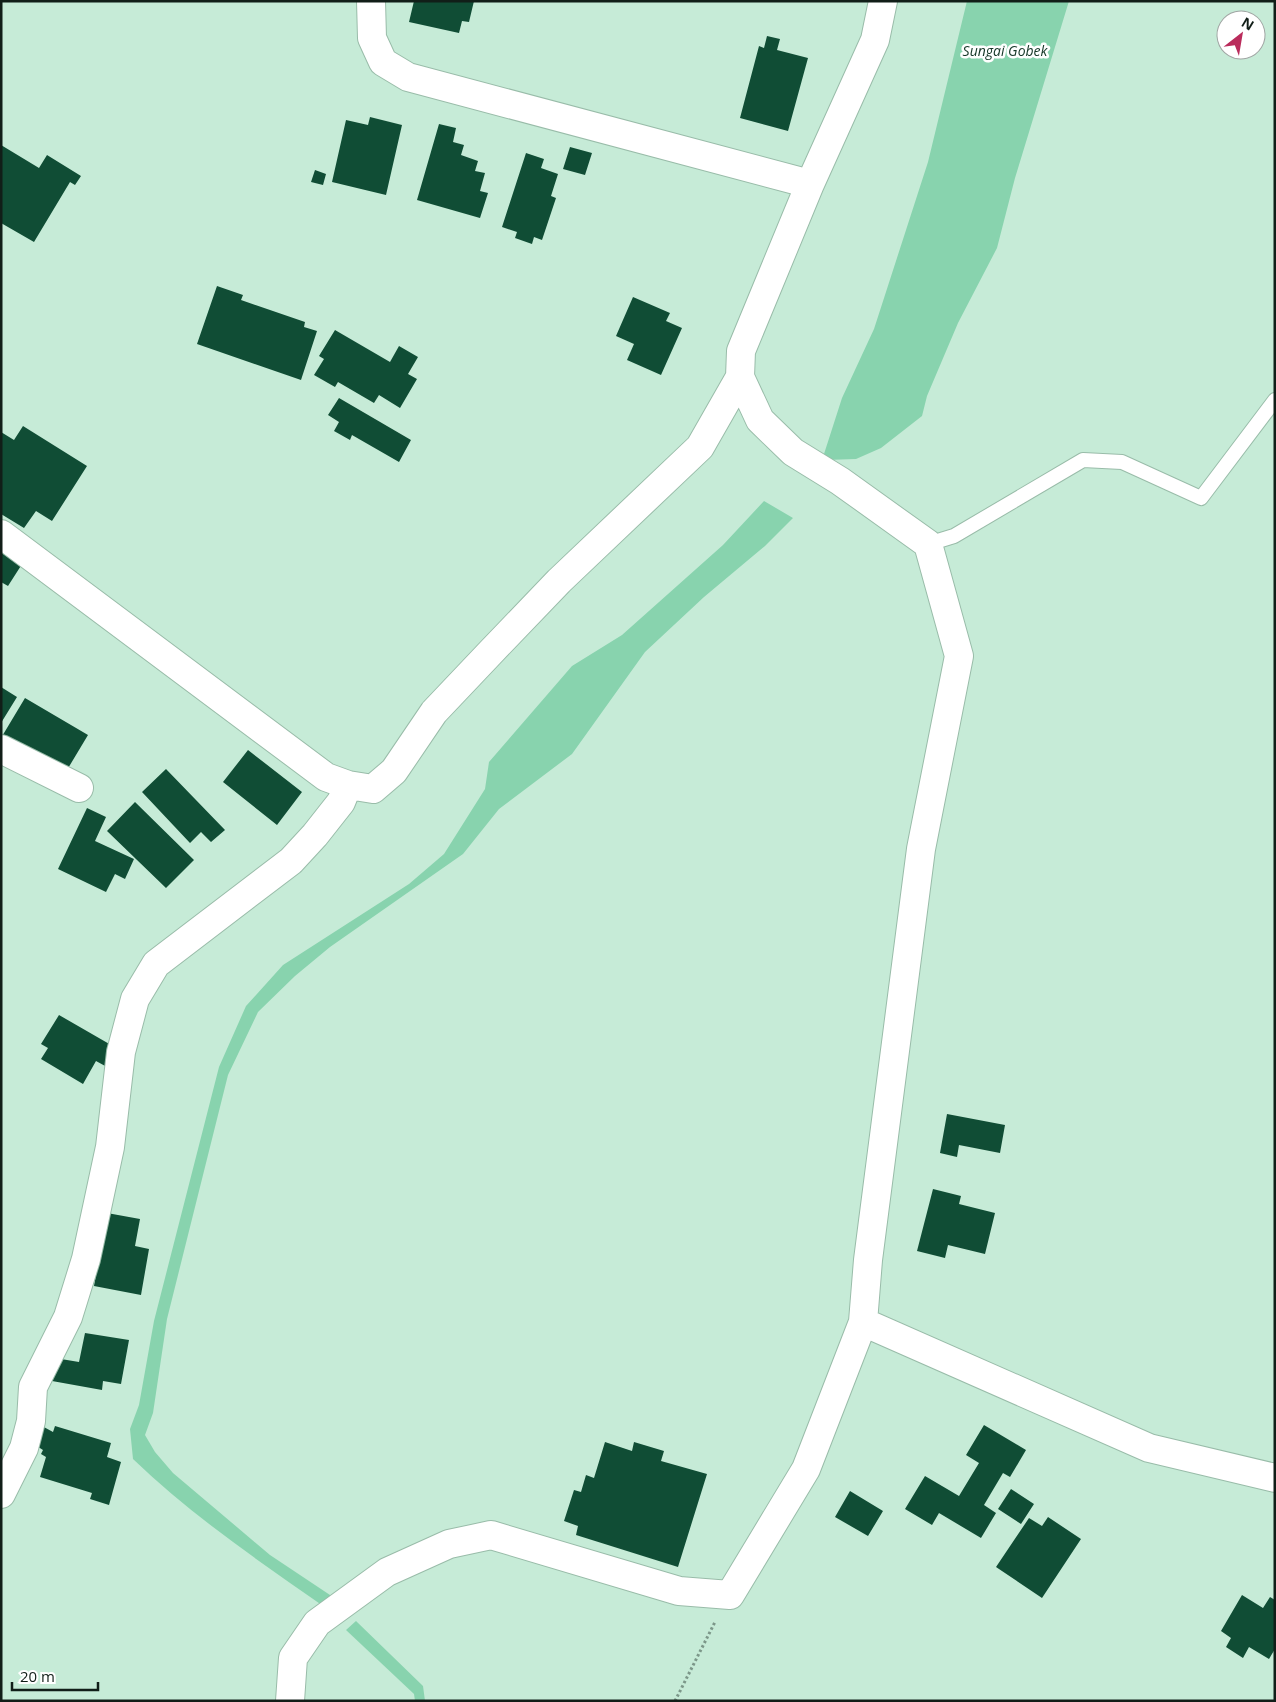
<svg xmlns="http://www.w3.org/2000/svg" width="1276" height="1702" font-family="'Open Sans',sans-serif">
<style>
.water{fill:#88d3ae}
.building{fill:#104d35}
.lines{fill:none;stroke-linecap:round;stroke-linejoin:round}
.lane-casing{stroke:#99bca9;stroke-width:16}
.street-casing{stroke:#99bca9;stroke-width:30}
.path{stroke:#7c9789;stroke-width:3;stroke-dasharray:2.5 2.5;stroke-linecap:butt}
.lane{stroke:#fff;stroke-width:14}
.street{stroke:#fff;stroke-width:28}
.labels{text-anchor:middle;stroke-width:5;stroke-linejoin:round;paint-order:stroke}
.water-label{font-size:14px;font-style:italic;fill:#153627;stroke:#fff}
</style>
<rect width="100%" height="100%" fill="#c6ebd7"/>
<path class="water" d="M967 1H1069L1015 178 997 248 958 323 927 396 922 416 881 448 856 459 825 460 824 454 842 398 874 329 928 162Z
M764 501 793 518 765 546 704 597 645 652 572 754 499 809 463 854 330 947 295 976 258 1012 228 1075 167 1319 153 1413 145 1435 155 1452 173 1473 270 1555 336 1599 326 1608C260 1562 191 1515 133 1459L130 1429 139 1405 154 1321 219 1067 246 1006 283 965 409 884 444 854 485 789 489 762 572 666 622 635 723 545Z
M356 1621 423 1686 425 1701H415L414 1694 346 1630Z"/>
<path class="building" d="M414 1H474L469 22 462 21 459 33 409 22Z
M767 36 780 39 777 50 808 58 788 131 740 118 759 46 764 48Z
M370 117 402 125 386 195 332 182 346 120 368 125Z
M439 124 456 128 453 142 464 145 461 155 478 161 475 171 485 173 480 191 488 193 480 218 417 200Z
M1 145 39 168 47 155 81 176 75 185 70 182 34 242 1 223Z
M570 147 592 153 585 175 563 169Z
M526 153 544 159 541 168 558 174 551 196 556 198 542 240 534 237 532 244 515 238 517 232 502 227Z
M315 170 326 174 323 185 311 182Z
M217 286 243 295 241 300 305 322 304 327 317 331 301 380 197 344Z
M633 297 670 313 666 321 682 328 661 375 627 360 634 344 616 336Z
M335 330 390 362 399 346 418 357 408 374 417 379 400 408 379 395 374 403 338 382 335 387 314 375 324 359 319 356Z
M339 398 411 440 399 462 352 435 350 440 334 431 339 422 328 415Z
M23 426 87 466 52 521 36 511 24 528 1 514V432L14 440Z
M1 547 24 561 8 586 1 582Z
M1 687 17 697 1 723Z
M25 698 88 735 67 770 1 738Z
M248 750 302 792 277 825 223 782Z
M166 769 225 830 211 842 201 832 190 843 142 792Z
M135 802 194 860 166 888 107 831Z
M87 808 106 817 95 841 134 859 125 879 115 874 106 892 58 869Z
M59 1015 118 1049 107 1067 96 1061 83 1084 41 1059 48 1048 41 1044Z
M947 1114 1005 1125 1000 1153 959 1145 957 1157 940 1153Z
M933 1189 961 1196 959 1204 995 1213 985 1254 948 1245 945 1258 917 1251Z
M107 1213 140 1219 135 1246 149 1249 141 1295 94 1286Z
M85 1333 129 1340 121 1384 103 1381 102 1390 52 1381 55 1358 79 1362Z
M984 1425 1026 1450 1010 1477 1003 1473 984 1505 996 1513 981 1538 939 1513 932 1525 905 1509 925 1476 959 1496 979 1463 966 1455Z
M42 1426 53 1432 55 1426 111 1443 107 1457 121 1462 109 1505 90 1499 92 1493 40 1477 46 1457 41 1454 43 1450 32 1443Z
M605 1442 632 1451 634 1442 664 1451 661 1461 707 1474 678 1567 576 1535 578 1526 564 1521 574 1490 581 1492 586 1475 594 1478Z
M1011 1489 1034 1504 1021 1524 998 1509Z
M850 1491 883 1511 868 1536 835 1517Z
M1048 1517 1081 1539 1042 1598 996 1567 1029 1518 1042 1526Z
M1242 1595 1263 1608 1270 1597 1275 1600V1649L1269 1659 1249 1647 1243 1658 1226 1647 1231 1638 1221 1631Z"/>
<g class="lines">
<g class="lane-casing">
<path id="lane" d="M928 544 954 536 1083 460 1122 462 1201 498 1275 400"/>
</g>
<g class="street-casing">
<path id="street" d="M371 1 372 38 383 62 408 77 810 184
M1 534 326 777 348 785 373 789 394 771 434 712 489 654 559 581 700 447 740 377
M1 749 79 788
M863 1322 1149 1448 1275 1478
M1 1494 24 1448 31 1421 33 1387 68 1317 86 1259 110 1147 121 1052 135 999 156 964 291 861 315 835 341 802 348 785
M290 1701 293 1658 317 1623 387 1572 449 1544 491 1535 679 1591 730 1595 806 1469 863 1322 868 1260 921 849 959 656 928 544 840 481 793 452 760 420 740 377 741 351 810 184 875 40 883 1"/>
</g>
<path class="path" d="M675 1701 715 1622"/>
<use href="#lane" class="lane"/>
<use href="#street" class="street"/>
</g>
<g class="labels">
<g class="water-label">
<text x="1005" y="56">Sungai Gobek</text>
</g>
</g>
<rect width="1276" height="1702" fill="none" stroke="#111e18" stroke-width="5"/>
<g transform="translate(1241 35) rotate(31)"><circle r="24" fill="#ffffff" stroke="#a0a5a3"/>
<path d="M0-4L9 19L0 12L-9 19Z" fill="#ba2c5c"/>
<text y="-8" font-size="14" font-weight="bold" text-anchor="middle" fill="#111e18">N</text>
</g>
<path d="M12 1682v8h86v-8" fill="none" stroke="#111e18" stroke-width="2.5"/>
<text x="20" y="1682" font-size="15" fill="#111e18" stroke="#ffffff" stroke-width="4" paint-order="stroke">20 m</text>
</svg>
